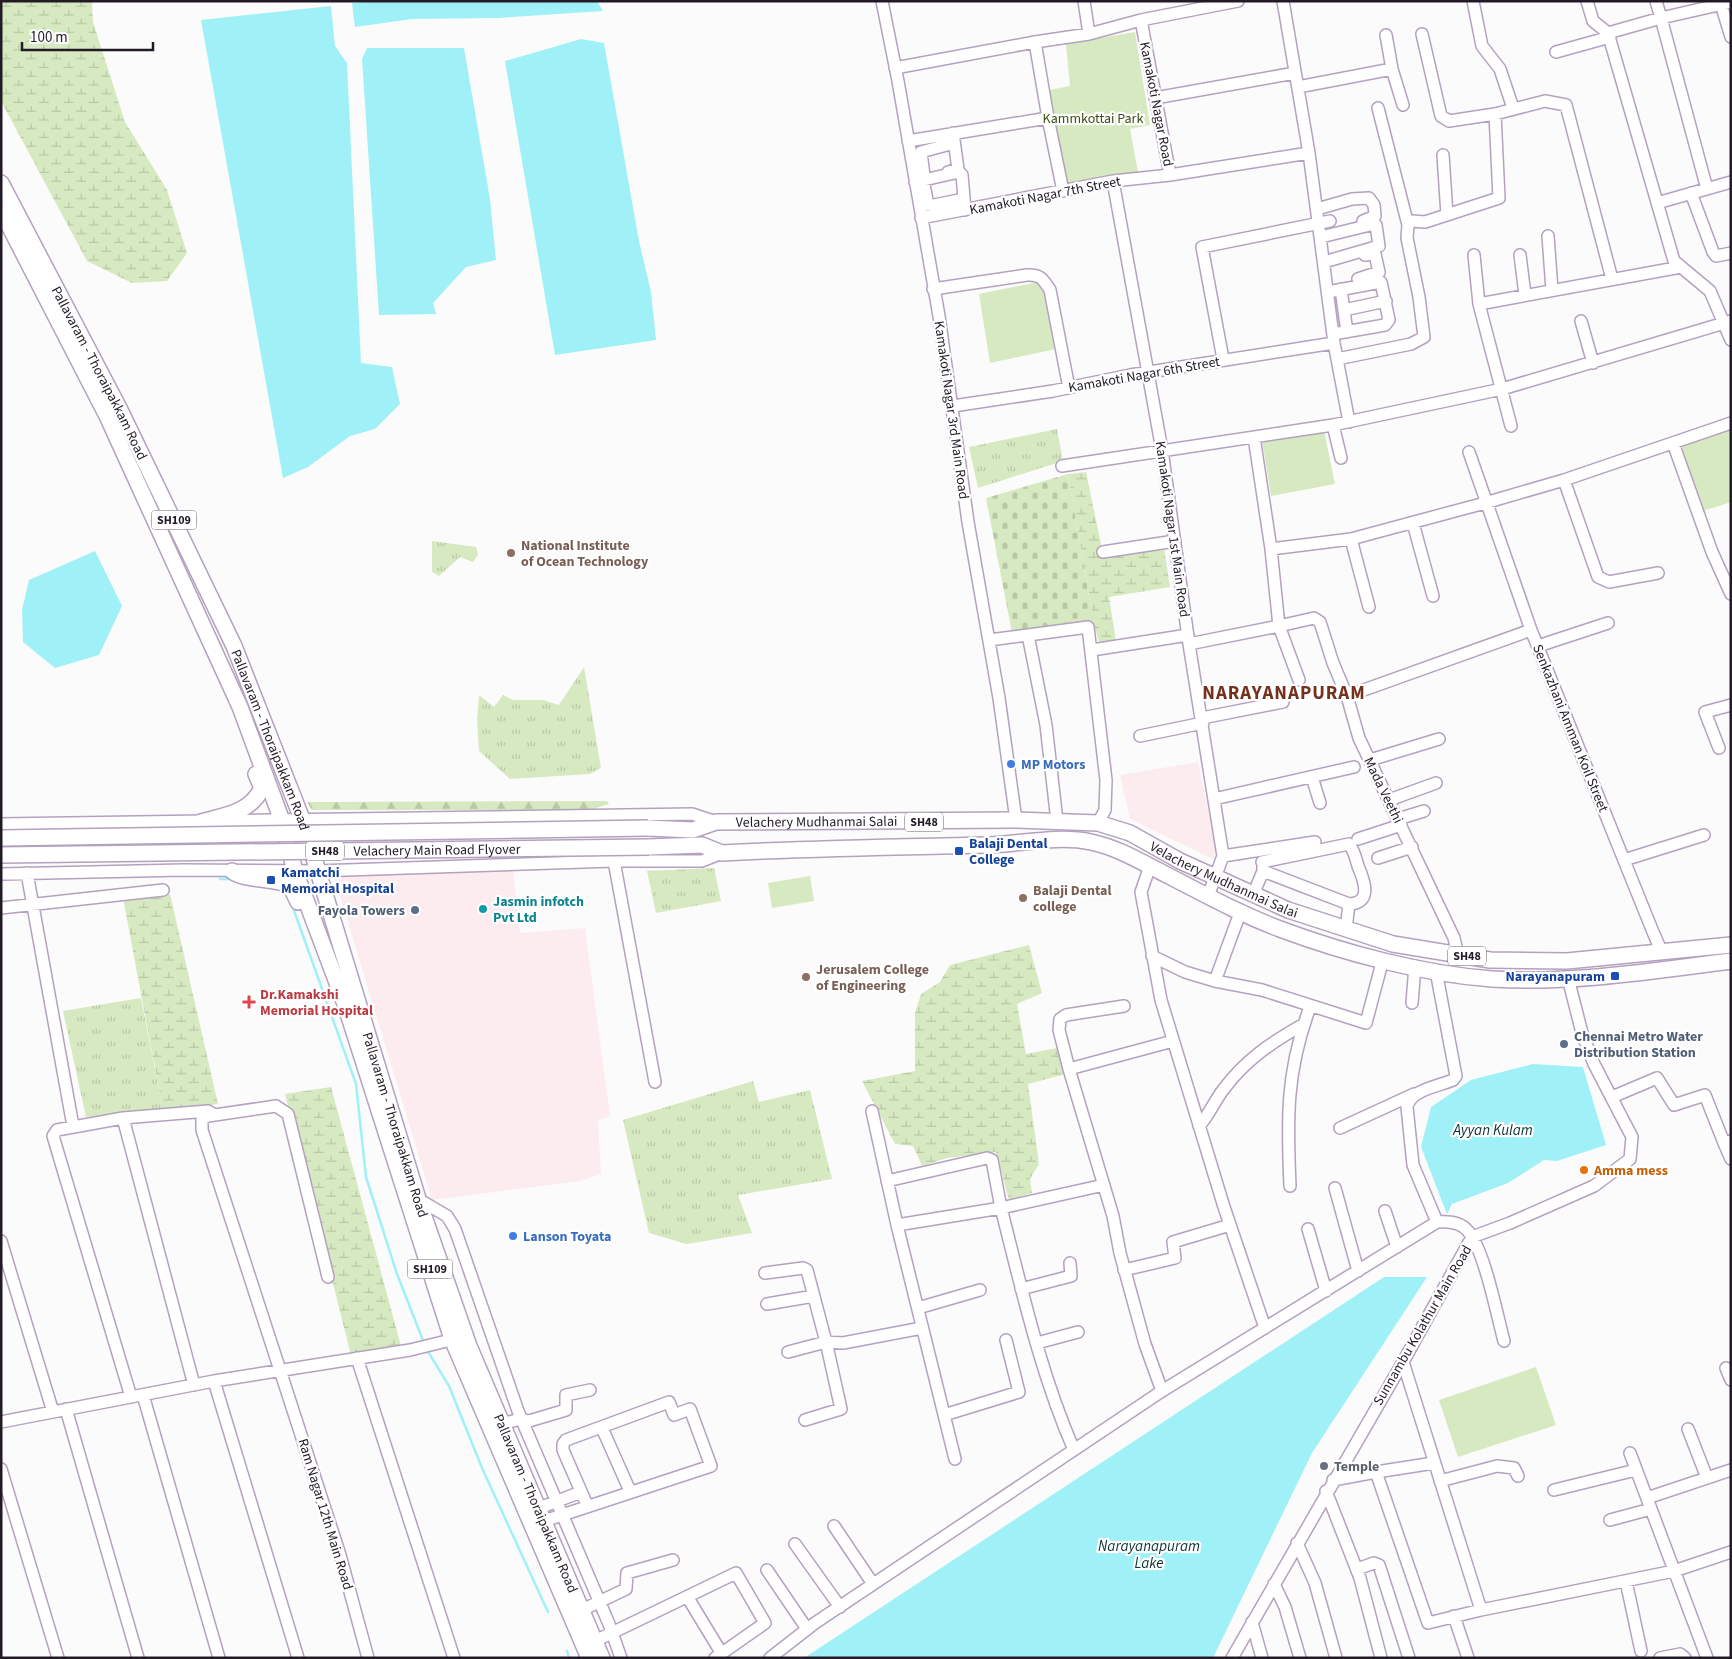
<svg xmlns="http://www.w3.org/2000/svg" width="1732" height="1659" font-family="'Source Sans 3',sans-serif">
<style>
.commercial{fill:#fcecef}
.grass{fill:url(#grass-tufts)}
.forest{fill:url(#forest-firs)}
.wetland{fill:url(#wetland-marsh)}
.cemetery{fill:url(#cemetery-stones)}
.park{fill:#d7e9c0}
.water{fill:#9ff1f7}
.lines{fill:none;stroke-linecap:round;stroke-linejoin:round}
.stream{stroke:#9ff1f7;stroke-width:2.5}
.minor-casing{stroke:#b4a1bf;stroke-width:14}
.major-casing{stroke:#b4a1bf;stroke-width:18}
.minor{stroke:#fff;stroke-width:11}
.major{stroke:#fff;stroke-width:15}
.major-bridge-casing{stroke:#b4a1bf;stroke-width:18;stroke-linecap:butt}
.major-bridge{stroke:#fff;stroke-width:15}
.education-dot{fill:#8d6e63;stroke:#fff;stroke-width:2}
.shop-dot{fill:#3f7fe0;stroke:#fff;stroke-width:2}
.transit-dot{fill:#1a4fb4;stroke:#fff;stroke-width:2}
.culture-dot{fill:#0f9aa8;stroke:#fff;stroke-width:2}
.service-dot{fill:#5c6f8a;stroke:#fff;stroke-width:2}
.health-dot{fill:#e0444e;stroke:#fff;stroke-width:2}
.food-dot{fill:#e8710a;stroke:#fff;stroke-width:2}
.worship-dot{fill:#6b7280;stroke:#fff;stroke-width:2}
.labels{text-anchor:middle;stroke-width:4.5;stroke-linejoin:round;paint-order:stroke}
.shield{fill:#fff;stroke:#645f68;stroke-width:1}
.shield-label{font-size:12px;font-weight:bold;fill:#221b27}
.street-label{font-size:14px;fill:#221b27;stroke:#fff}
.park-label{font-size:14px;fill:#394e12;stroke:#fff}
.education-label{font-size:14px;font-weight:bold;fill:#785e54;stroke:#fff;text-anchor:start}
.shop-label{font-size:14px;font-weight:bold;fill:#366cbe;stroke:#fff;text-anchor:start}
.transit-label{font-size:14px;font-weight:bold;fill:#164399;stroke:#fff;text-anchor:start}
.culture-label{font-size:14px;font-weight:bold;fill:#0d838f;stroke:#fff;text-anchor:start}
.service-label{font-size:14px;font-weight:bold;fill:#4e5e75;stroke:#fff;text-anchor:end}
.health-label{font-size:14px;font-weight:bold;fill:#be3a42;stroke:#fff;text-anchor:start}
.food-label{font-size:14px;font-weight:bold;fill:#c56008;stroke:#fff;text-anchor:start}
.worship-label{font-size:14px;font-weight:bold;fill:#5b616d;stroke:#fff;text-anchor:start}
.water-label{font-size:15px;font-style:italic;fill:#093235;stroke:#fff}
.district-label{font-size:19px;font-weight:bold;letter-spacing:1px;fill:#74311c;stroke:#fff}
</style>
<defs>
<pattern id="grass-tufts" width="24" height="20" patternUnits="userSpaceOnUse" patternTransform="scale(1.25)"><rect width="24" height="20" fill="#d7e9c0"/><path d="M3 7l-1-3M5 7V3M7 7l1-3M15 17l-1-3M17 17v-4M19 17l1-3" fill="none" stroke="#b8c7a5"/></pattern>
<pattern id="forest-firs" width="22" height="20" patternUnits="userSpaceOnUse" patternTransform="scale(1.25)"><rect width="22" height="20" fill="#d7e9c0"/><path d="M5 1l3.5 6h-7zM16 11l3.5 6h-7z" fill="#b8c7a5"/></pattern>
<pattern id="wetland-marsh" width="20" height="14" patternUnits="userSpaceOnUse" patternTransform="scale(1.25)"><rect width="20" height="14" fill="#d7e9c0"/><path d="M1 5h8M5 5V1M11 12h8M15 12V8" fill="none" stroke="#b8c7a5"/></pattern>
<pattern id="cemetery-stones" width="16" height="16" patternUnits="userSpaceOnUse" patternTransform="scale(1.25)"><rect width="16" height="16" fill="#d7e9c0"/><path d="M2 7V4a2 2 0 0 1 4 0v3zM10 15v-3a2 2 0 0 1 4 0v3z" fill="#b8c7a5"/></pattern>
</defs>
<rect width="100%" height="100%" fill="#fbfbfb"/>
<path class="commercial" d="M1198 762 1216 847 1213 859 1130 819 1120 775Z
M513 868 520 933 585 928 610 1116 598 1121 601 1174 581 1181 432 1200 334 876Z"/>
<path class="grass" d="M1057 429 1063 461 978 488 969 447Z
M432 541 476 547 478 555 473 562 460 557 439 576 432 572Z
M584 667 601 768 590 774 510 779 479 751 477 720 479 695 494 707 503 695 513 700H543L559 705Z
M714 868 721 901 656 913 647 871Z
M141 998 163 1111 86 1117 63 1011Z
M753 1081 759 1102 810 1090 832 1179 738 1195 752 1233 687 1244 649 1233 623 1120Z"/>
<path class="forest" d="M607 801 609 804 590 810H312L307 802Z"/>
<path class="wetland" d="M1 1H92L93 22 125 122 167 190 187 253 167 281 132 283 87 261 1 101Z
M1086 472 1102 549 1163 541 1170 587 1109 597 1116 641 1099 642 1094 625 1068 474Z
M170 894 218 1104 163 1111 123 898Z
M1029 945 1042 993 1017 1004 1026 1054 1057 1048 1066 1074 1028 1084 1039 1164 1030 1179 1032 1193 1009 1200 996 1152 947 1158 922 1166 913 1146 895 1144 862 1081 915 1071V1013L921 994 940 982 950 965Z
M331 1087 401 1346 351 1355 285 1094Z"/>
<path class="cemetery" d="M1068 474 1094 625 1012 633 986 498Z"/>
<path class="park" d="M1135 32 1150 125 1130 129 1138 172 1066 185 1049 90 1070 86 1066 44Z
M1043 281 1056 349 990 363 979 294Z
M1731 429V502L1703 511 1680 447Z
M1324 431 1335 484 1271 496 1262 440Z
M810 876 814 901 772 908 768 883Z
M1536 1367 1556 1425 1458 1457 1439 1400Z"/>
<path class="water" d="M384 1H597L603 11 498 18 412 19 355 27 352 3Z
M331 6 335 46 347 63 361 363 392 367 400 404 375 429 350 436 308 467 283 478 201 20Z
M581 39 604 43 639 241 651 292 656 340 555 355 505 61Z
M367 48H464L490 199 496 260 466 267 433 303 436 314 379 315 362 59Z
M95 551 122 606 99 655 55 668 23 642 22 610 29 580Z
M1533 1064 1583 1067 1606 1145 1557 1161 1544 1160 1508 1183 1452 1204 1447 1214 1421 1147 1431 1107 1471 1080Z
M1384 1277H1427L1312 1453 1213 1658H804Z"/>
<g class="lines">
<path class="stream" d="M220 879H232
M292 905 356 1084 366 1177 397 1274 424 1343
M427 1350 449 1386 482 1468 548 1612
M567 1651 569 1658"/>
<g class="minor-casing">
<path id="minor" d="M882 1 898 81 939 316 968 522 999 698 1016 820
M1084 1 1089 34
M1238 1 1141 20 1170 175 1309 153
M1283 1 1309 153 1334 343 1349 422
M1473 1 1482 46 1500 69 1513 108
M1587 1 1593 21 1608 33
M1656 1 1661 18 1608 33 1674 261 1710 291 1731 340
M1720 1 1731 37
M1422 34 1441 116 1449 121 1495 114 1545 101 1566 105 1612 279
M1386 35 1392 69 1403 105
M1556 52 1610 37
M895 68 1035 42
M1298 87 1392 69
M1155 98 1295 73
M1378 108 1408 225
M1048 118 1035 42 1089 34 1141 20
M908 141 1048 118 1063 191
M1443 155 1447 215
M948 172 958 169 953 133
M924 176 921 152 954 143
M923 180 928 205H934L936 215
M1113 181 1162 450 1189 644 1223 856 1208 896
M915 182 959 172 962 175 965 210
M1707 189 1661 18 1731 2
M1691 193 1713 252 1716 256 1731 253
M1657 203 1731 182
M934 205 964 199
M1317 209 1352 199 1369 198 1374 205 1375 216 1363 221
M921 218 1113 181 1170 175
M1548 236 1552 290
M1321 237 1374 224 1376 225 1379 246 1324 262
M1474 255 1479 304 1511 426
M1520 255 1525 295
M1358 279 1379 272 1375 254 1365 255
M933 289 1027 275C1040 274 1043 279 1050 290L1069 388
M1341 289 1347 332
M1328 292 1381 282 1389 320 1385 325 1333 334
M1479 304 1681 267
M1344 310 1386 301
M1581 321 1593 363
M1223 359 1202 247 1330 221
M1337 359 1411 344 1424 337 1419 297 1407 238 1408 225 1412 221 1425 222 1499 198 1495 114
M953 406 1053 391 1130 375 1334 343
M1333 425 1341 458
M1254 437 1271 549
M1673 443 1712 552 1731 594
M1469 452 1531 630 1653 932 1660 948 1659 951
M1062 466 1333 425 1502 389 1731 321
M1564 480 1598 577 1609 582 1658 573
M1413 523 1433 596
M1351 539 1369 607
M1103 552 1175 541
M989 640 1028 635
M1189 644 1279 626 1271 549 1351 539 1485 503 1564 480 1731 423
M1538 646 1608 623
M1092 650 1188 635
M1299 680 1279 626 1314 618 1320 622 1333 663 1347 696 1359 738 1454 938 1458 955
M1347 696 1531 630
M1202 718 1283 702
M1140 736 1203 723
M1719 748 1705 712 1731 705
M1370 760 1439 739
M1312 777 1320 803
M1214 799 1354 767
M1389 800 1436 783
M1398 819 1424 811
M1057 821 1046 725 1028 635 1088 627 1106 780 1105 810 1098 823
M1 824 692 814 716 822
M1358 839 1401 825
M1223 856 1315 842
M1378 858 1412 847
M1624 860 1704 835
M614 861 655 1082
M1262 862 1349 844C1354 850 1356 859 1358 866 1364 880 1373 903 1349 904
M1150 866 1141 892 1161 1000 1224 1207 1265 1328
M1263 871 1349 904 1346 929
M27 873 73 1126
M1 874 183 870 317 871 614 861H702L722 853
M1253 895 1263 871V865
M1 908 163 890
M1152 956 1185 972 1215 981 1240 913
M1436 971 1456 1076 1453 1080C1439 1086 1410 1090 1407 1107L1413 1165 1437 1222
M1215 981 1262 990 1366 1023 1383 959
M1412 1003 1415 966
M1069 1069 1059 1030 1060 1019 1066 1015 1124 1006
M1612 1097 1657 1078 1674 1105 1705 1095 1724 1143 1731 1141
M872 1111 897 1225
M123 1118 194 1385
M1199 1126C1209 1115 1214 1102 1223 1090 1245 1060 1272 1042 1304 1024
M1340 1128 1414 1094
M1724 1143 1731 1159
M887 1181 987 1158 992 1160 1001 1208 1104 1185
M1290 1186C1287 1118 1286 1072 1310 1007
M1335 1188 1358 1271
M418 1199 447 1216 455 1229 518 1411 609 1624 621 1658
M1385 1211 1397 1247
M1308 1229 1326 1291
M1 1241 53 1412
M1124 1270 1175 1258 1173 1242 1230 1225
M765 1273 803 1268 807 1270 827 1346 841 1409 805 1420
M328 1277 288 1114 276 1106 208 1116 202 1119V1130L340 1555 368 1658
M1021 1289 1071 1276 1070 1263
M767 1304 814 1296
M918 1308 980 1290
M1037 1343 1078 1332
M788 1352 826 1342 843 1343 922 1328
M357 1358 454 1658
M1726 1368 1731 1380
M214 1381 298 1658
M1162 1391 1145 1344 1120 1253 1113 1216 1069 1069 1173 1041
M143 1395 219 1658
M131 1397 53 1136 57 1130 123 1118 208 1111 213 1114
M66 1409 138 1658
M944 1415 1019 1392 1006 1340
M1 1422 214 1381 410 1350 459 1338
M502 1424 520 1419 529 1421 566 1410V1395L590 1390
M602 1428 630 1491
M1688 1429 1707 1478
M1630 1453 1707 1658
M955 1459 897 1225 1001 1208C1022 1290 1040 1372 1074 1450
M1 1469 58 1658
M1376 1472 1434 1463
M1333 1480 1376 1472 1428 1623 1481 1610 1403 1362
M1440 1481 1497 1466 1514 1468 1518 1476
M1554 1490 1636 1470
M1326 1491 1360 1578 1381 1658
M1647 1498 1731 1470
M539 1508 581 1492
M1610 1520 1651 1509
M544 1521 711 1466 690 1409 674 1415 669 1402 566 1440 563 1444V1450L587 1505
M834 1526 873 1584
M1297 1543 1315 1583 1336 1658
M795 1544 840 1607
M1357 1569 1374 1563 1379 1565 1409 1658
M767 1570 807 1629
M1626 1581 1641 1651
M1274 1584 1285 1607 1300 1658
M688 1598 722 1654
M582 1610 626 1589 627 1573 673 1560
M1481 1610 1674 1571 1731 1552
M1454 1616 1468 1658
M1252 1622 1262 1658
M595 1641 736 1573 765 1623 715 1658
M770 1658 815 1623 1162 1391 1437 1222C1446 1221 1459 1222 1466 1229 1484 1246 1497 1316 1504 1341
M1232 1658 1403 1362 1472 1237 1510 1223 1594 1186 1630 1159 1632 1137 1594 1064 1582 1033 1568 978
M1660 1658 1680 1654 1685 1658"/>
</g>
<g class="major-casing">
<g id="major">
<path id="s1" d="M1 183 120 410 234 646 302 819 419 1202 469 1346 602 1658"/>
<path d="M1 210 107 416 240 707 281 818 295 871 345 1004 452 1339 589 1658"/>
<path d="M201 822C226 815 250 813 262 788L256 774"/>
<path id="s2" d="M648 828 693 830 716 822 1016 820 1098 823 1130 833 1180 861 1288 910 1393 944 1490 960 1567 961 1731 945"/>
<path d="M649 847 702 845 722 853C810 848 899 847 987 845 1021 844 1057 835 1091 842 1119 848 1141 862 1167 875 1204 894 1240 914 1280 929 1344 953 1423 974 1492 979 1571 984 1653 971 1731 961"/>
<path d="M232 871C241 880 274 878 290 885L298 902"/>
</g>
</g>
<use href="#minor" class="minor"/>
<use href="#major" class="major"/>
<g class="major-bridge-casing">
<g id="major-bridge">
<path d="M1 838 648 828"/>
<path id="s3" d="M1 855 649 847"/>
</g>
</g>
<use href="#major-bridge" class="major-bridge"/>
</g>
<g class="education-dot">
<circle cx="511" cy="553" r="5"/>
<circle cx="1023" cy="898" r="5"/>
<circle cx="806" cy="977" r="5"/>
</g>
<g class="shop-dot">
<circle cx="1011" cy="764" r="5"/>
<circle cx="513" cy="1236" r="5"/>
</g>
<g class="transit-dot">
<rect x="954" y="846" width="10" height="10" rx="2.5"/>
<rect x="266" y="875" width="10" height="10" rx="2.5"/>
<rect x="1610" y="971" width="10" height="10" rx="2.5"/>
</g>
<circle class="culture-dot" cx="483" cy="909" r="5"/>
<g class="service-dot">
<circle cx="415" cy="910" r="5"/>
<circle cx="1564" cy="1044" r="5"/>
</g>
<path class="health-dot" d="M246.5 994.5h5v5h5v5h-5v5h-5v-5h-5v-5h5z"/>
<circle class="food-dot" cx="1584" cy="1170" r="5"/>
<circle class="worship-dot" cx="1324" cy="1466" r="5"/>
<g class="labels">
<g class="shield">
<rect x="151.5" y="510.5" width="45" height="19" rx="4"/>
<rect x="905" y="812.5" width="38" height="19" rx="4"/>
<rect x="306" y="841.5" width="38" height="19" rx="4"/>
<rect x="1448" y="946.5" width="38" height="19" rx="4"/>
<rect x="407.5" y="1259.5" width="45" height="19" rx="4"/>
</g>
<g class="shield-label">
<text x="174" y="524">SH109</text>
<text x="924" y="826">SH48</text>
<text x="325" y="855">SH48</text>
<text x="1467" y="960">SH48</text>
<text x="430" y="1273">SH109</text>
</g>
<g class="street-label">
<text transform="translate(1157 104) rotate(79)" y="5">Kamakoti Nagar Road</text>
<text transform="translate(1045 195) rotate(-11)" y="5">Kamakoti Nagar 7th Street</text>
<text dy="5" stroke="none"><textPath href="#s1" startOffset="214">Pallavaram - Thoraipakkam Road</textPath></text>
<text transform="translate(1144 374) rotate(-10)" y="5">Kamakoti Nagar 6th Street</text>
<text transform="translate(952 410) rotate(82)" y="5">Kamakoti Nagar 3rd Main Road</text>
<text transform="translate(1173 529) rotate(82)" y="5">Kamakoti Nagar 1st Main Road</text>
<text transform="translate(1571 728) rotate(68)" y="5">Senkazhani Amman Koil Street</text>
<text dy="5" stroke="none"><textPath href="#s1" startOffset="619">Pallavaram - Thoraipakkam Road</textPath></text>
<text transform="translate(1384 790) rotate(64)" y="5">Mada Veethi</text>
<text dy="5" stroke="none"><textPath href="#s2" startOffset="170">Velachery Mudhanmai Salai</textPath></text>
<text dy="5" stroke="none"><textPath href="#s3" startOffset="436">Velachery Main Road Flyover</textPath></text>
<text dy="5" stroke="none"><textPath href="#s2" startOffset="590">Velachery Mudhanmai Salai</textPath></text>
<text dy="5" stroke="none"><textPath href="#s1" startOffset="1024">Pallavaram - Thoraipakkam Road</textPath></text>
<text transform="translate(1422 1325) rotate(-60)" y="5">Sunnambu Kolathur Main Road</text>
<text dy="5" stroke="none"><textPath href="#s1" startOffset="1428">Pallavaram - Thoraipakkam Road</textPath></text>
<text transform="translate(326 1514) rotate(73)" y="5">Ram Nagar 12th Main Road</text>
</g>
<g class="park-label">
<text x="1093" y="123">Kammkottai Park</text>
</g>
<g class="education-label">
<text x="521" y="550">National Institute<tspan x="521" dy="16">of Ocean Technology</tspan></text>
<text x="1033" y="895">Balaji Dental<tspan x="1033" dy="16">college</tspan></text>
<text x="816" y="974">Jerusalem College<tspan x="816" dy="16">of Engineering</tspan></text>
</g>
<g class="shop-label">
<text x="1021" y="769">MP Motors</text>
<text x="523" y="1241">Lanson Toyata</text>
</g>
<g class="transit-label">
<text x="969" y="848">Balaji Dental<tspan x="969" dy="16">College</tspan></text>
<text x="281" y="877">Kamatchi<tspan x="281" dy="16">Memorial Hospital</tspan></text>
<text x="1605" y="981" text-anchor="end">Narayanapuram</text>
</g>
<g class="culture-label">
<text x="493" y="906">Jasmin infotch<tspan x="493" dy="16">Pvt Ltd</tspan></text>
</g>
<g class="service-label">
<text x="405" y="915">Fayola Towers</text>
<text x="1574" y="1041" text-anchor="start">Chennai Metro Water<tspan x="1574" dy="16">Distribution Station</tspan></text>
</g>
<g class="health-label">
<text x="260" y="999">Dr.Kamakshi<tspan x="260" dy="16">Memorial Hospital</tspan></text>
</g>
<g class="food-label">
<text x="1594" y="1175">Amma mess</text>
</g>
<g class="worship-label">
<text x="1334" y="1471">Temple</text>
</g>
<g class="water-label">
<text x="1493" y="1135">Ayyan Kulam</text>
<text x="1149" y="1551">Narayanapuram<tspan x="1149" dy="17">Lake</tspan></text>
</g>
<g class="district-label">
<text x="1284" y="699">NARAYANAPURAM</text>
</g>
</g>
<rect width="1732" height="1659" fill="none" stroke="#221b27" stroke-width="5"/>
<path d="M22 42v8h131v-8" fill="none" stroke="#221b27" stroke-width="2.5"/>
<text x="30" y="42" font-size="15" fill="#221b27" stroke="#ffffff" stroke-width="4" paint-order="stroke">100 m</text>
</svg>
